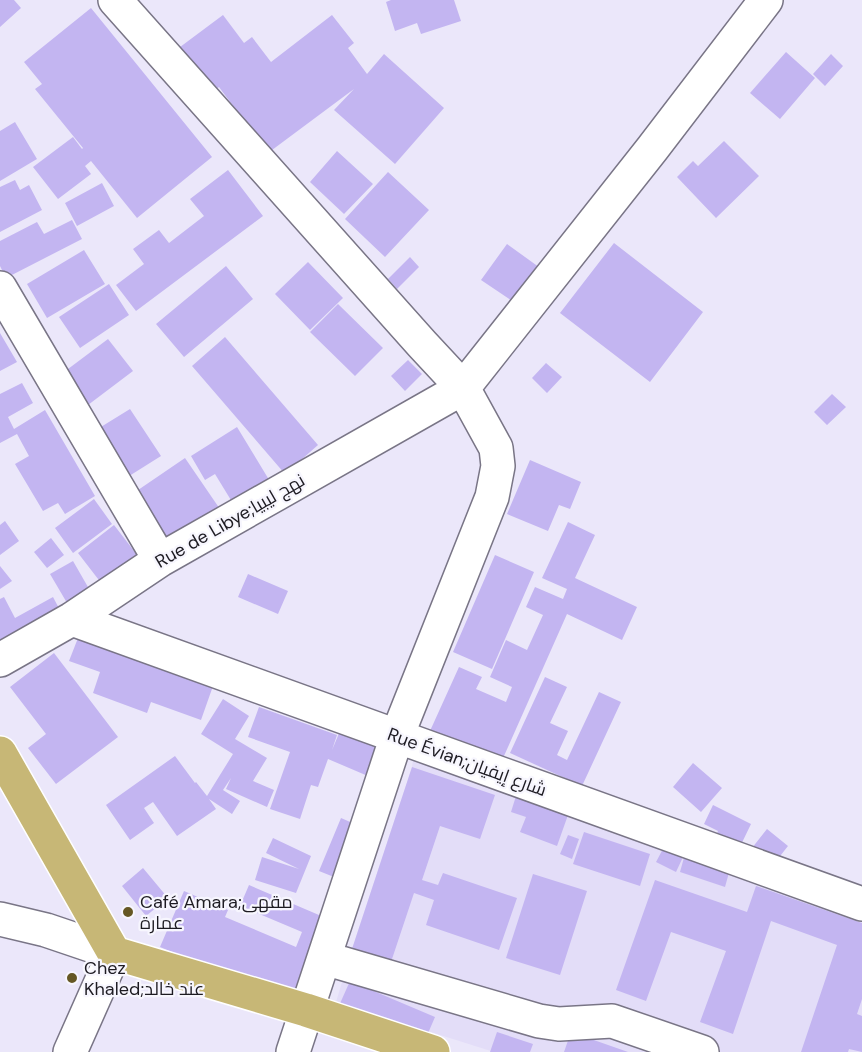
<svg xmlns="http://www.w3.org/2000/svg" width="862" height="1052" font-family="'DM Sans',Cairo,sans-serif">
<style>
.built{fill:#e3ddf8}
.building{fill:#c3b5f1}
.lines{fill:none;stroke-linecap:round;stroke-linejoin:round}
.minor-casing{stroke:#797586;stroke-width:36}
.major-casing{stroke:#fff;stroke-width:36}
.minor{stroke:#fff;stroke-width:33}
.major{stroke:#c7b776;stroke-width:33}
.poi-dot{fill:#655724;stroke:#f7f6fe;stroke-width:2}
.labels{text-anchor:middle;stroke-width:4.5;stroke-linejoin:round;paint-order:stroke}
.street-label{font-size:18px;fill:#1d1b22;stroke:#f7f6fe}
.poi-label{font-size:18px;fill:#1d1b22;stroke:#f7f6fe;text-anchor:start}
</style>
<rect width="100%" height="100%" fill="#ebe7fa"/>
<path class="built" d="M414 753 862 918V1052H494L336 1002 351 952 412 767Z"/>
<path class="building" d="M0 0H14L21 8 0 27Z
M391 0H454L461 21 421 34 417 23 395 31 386 2Z
M91 8 212 157 137 218 91 161 85 166 91 174 58 199 33 167 73 137 82 149 83 148 35 89 42 84 24 62Z
M223 15 244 43 252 37 271 62 332 15 354 43 348 48 367 74 384 54 444 108 395 164 334 110 354 89 268 153 219 87 201 100 168 56Z
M786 52 815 78 780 119 750 93Z
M831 54 843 66 825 86 813 74Z
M15 122 37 159 0 181V131Z
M724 141 759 176 716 218 677 177 693 161 698 166Z
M337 151 373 184 344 214 310 182Z
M228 170 263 216 136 311 116 285 144 264 133 249 159 230 169 243 204 216 190 199Z
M388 172 429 210 385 257 345 219Z
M15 180 20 190 29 185 42 210 0 232V187Z
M102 183 114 206 77 226 65 203Z
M72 220 82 239 6 278 0 266V241L37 222 44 234Z
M614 243 703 312 650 382 560 313Z
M507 244 543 270 518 305 481 280Z
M84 250 105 284 47 318 27 284Z
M410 257 419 267 397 289 388 279Z
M308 262 343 298 310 330 275 294Z
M226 266 253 299 184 357 156 324Z
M109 284 129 315 80 348 59 317Z
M338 304 383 348 355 376 310 332Z
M0 333 17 362 0 371Z
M225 337 318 445 285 474 192 366Z
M108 339 133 371 88 405 64 372Z
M408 360 422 374 405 391 391 376Z
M546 363 562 377 547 393 532 378Z
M22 383 33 403 8 417 14 429 45 410 95 496 65 514 58 503 43 511 15 464 29 456 17 434 0 443V394Z
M832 394 846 407 827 425 814 412Z
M130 409 161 456 126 478 96 430Z
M237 427 274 488 237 510 215 474 205 480 191 456Z
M185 458 224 515 158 560 119 503Z
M530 460 581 482 570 509 559 505 548 531 507 514Z
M94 499 112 524 73 553 55 528Z
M5 521 19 541 0 555V525Z
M568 522 595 535 575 578 637 607 622 640 567 614 496 774 425 742 459 667 482 677 476 689 506 702 512 687 490 677 506 640 527 650 543 615 526 607 535 587 563 599 567 589 542 578Z
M114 525 141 560 105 588 78 553Z
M51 538 64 555 47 568 34 552Z
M495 555 534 572 492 669 453 652Z
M73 561 92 594 70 608 50 574Z
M0 566 12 581 0 589Z
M248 574 288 591 278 614 238 597Z
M4 597 15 618 53 597 62 614 0 647V599Z
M78 638 213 686 201 720 151 702 147 713 93 693 100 672 69 661Z
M54 653 118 737 56 784 28 748 46 734 10 687Z
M545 677 567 687 550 723 568 731 557 755 567 760 599 692 621 702 582 786 510 753Z
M223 699 249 716 235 739 267 758 253 781 274 790 267 807 226 789 231 778 223 790 240 801 232 814 209 799 216 809 177 836 153 802 144 808 154 823 130 840 106 805 175 756 195 783 196 782 207 796 233 754 201 734Z
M259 707 337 735 332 750 340 731 401 757 389 785 328 759 318 787 311 785 300 819 270 809 290 752 248 737Z
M693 763 722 788 701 812 673 787Z
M412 767 495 795 480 839 440 826 422 880 438 885 443 873 517 898 499 950 426 925 434 900 414 893 390 965 351 952Z
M516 796 568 815 557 846 520 832 526 817 511 812Z
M713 805 751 824 736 855 713 843 718 831 704 824Z
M341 818 371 831 349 883 319 871Z
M767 829 788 846 773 865 752 848Z
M584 832 650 854 640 886 573 864Z
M568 835 579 839 572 859 560 854Z
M273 838 311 856 296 893 255 880 262 857 299 869 266 853Z
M664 847 683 857 676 872 656 862Z
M685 854 730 869 725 887 680 872Z
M143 868 168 898 146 916 122 886Z
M533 874 587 891 560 975 506 958Z
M655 880 747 912 756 886 862 923V999L857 1014 862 1016V1052L849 1049 848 1052H801L837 945 771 921 733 1034 700 1022 726 951 671 932 646 1001 616 990Z
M249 885 340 924 305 1007 160 947 184 891 228 910 225 917 296 947 302 932 240 906Z
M350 981 435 1017 423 1045 338 1008Z
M497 1032 533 1044 530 1052H490Z
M571 1032 628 1052H564Z"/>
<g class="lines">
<g class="minor-casing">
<path id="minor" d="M115 0 422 344 463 388 496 448 498 466 492 497 397 736 293 1052
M0 288 160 560
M72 619 862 904
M0 660 72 619 160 560 463 388 652 149 766 0
M0 919 46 930 114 953 70 1052
M324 958 539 1021 559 1024 612 1021 702 1052"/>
</g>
<g class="major-casing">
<path id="major" d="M0 753 114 953 306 1010 433 1052"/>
</g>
<use href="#minor" class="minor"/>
<use href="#major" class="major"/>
</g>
<g class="poi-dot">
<circle cx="128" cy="912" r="6"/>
<circle cx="72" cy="978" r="6"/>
</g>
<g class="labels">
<g class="street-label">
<text transform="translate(230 521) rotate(-30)" y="6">Rue de Libye;نهج ليبيا</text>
<text transform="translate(467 762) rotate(20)" y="6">Rue Évian;شارع إيفيان</text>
</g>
<g class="poi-label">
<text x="140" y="908">Café Amara;مقهى<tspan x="140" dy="21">عمارة</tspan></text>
<text x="84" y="974">Chez<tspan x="84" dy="21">Khaled;عند خالد</tspan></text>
</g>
</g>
</svg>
